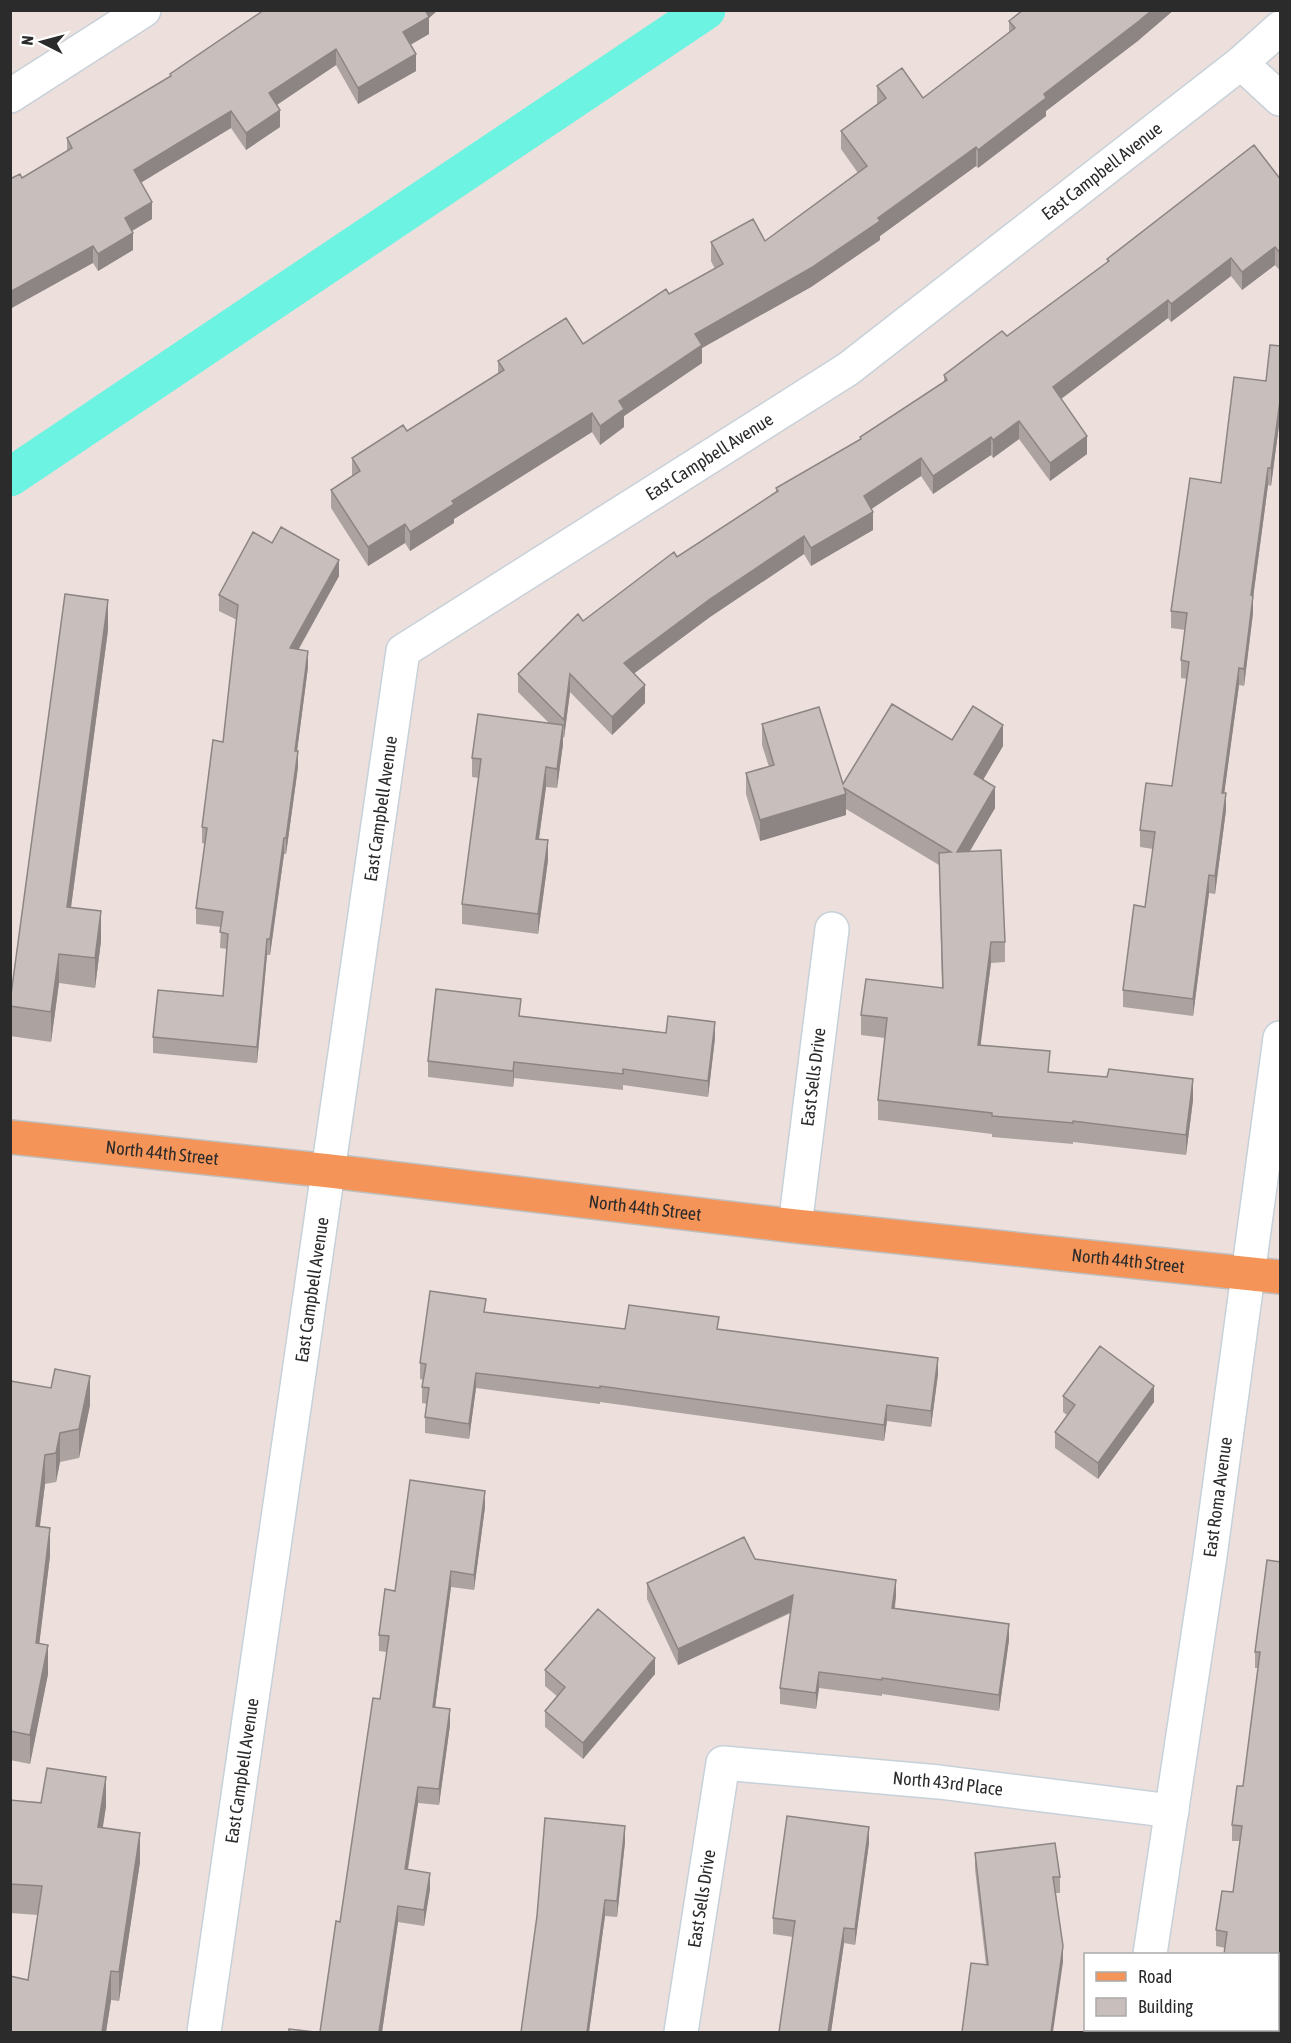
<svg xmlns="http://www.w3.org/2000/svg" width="1291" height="2043" font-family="'Asap Condensed',sans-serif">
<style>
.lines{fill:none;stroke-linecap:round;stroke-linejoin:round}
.canal{stroke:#6cf3e2;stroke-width:39}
.minor-casing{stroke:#c7d1d9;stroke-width:36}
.major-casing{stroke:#bfbfbf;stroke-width:36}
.minor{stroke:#fff;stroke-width:33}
.major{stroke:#f59459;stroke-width:33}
.wall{fill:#aca3a1}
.shaded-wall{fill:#8c8583}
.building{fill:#c8bebb;stroke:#8c8583;stroke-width:1.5}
.labels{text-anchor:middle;stroke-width:4.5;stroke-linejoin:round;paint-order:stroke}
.street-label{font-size:18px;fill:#2b2b2b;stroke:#fff}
</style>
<rect width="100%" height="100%" fill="#eddfdc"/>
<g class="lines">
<path class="canal" d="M10 477 706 10"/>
<g class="minor-casing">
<g id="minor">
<path d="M1241 63 1280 99"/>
<path d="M10 96 144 10"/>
<path id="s1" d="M795 1226 832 929"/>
<path id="s2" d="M1150 1954 1210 1556 1280 1038"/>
<path id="s3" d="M204 2032C271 1572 339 1112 403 651L848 369 1241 63 1280 28"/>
<path id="s4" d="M681 2032 723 1763 939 1782 1172 1811"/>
<path d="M1138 2032 1139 2030"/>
</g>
</g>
<g class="major-casing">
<g id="major">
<path id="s5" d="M10 1137 330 1171 795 1226 1280 1277"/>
</g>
</g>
<use href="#minor" class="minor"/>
<use href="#major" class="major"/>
</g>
<path class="wall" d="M264 10H438L429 18V34L410 45 416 71 358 104 336 65 277 105 280 127 246 150 231 128 141 182 152 219 132 231 133 250 98 271 93 263 22 178 67 151V138L170 76V74Z
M1009 21 1139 40 1046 111V116L978 168 976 166 880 236V240L811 287 702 348V363L624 416V427L600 445 592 432 454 519V523L410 551 405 543 368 566 331 508V490L352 476V458L407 431 498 374V361L583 344 715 269 711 261V242L765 241 858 173 841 149V131L877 104V86L923 98 1009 32Z
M1281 180V272L1275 265 1242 290 1231 276 1171 322 1168 318 1061 399 1087 454 1050 481 1019 439 993 458 991 455 933 494 921 476 871 509 873 530 811 566 804 554 710 617 634 673 645 703 612 735 570 692 564 738 563 737V744L557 788 546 787 539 839 548 860 538 934 462 924V904L479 778 472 777V758L549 723 518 692V674L583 621 677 557 776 492V488L860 439V437L944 382V375L1007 336 1107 262V259Z
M1281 346V410L1271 486 1268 485 1253 598V613L1244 686 1239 685 1224 793 1226 810 1215 894 1209 893 1193 1016 1123 1007V990L1145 907 1153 849 1140 847V830L1172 786 1187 679 1181 678V660L1185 630 1171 628V611L1221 483Z
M272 543 339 576 299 649 308 667 297 751 298 767 286 854H284L270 955H267L257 1063 153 1053V1037L223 996 227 949 220 948 221 927 196 924V908L205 844 202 843V827L223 742 237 620 219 611V595Z
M108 630 71 907 101 941 95 988 59 983 51 1042 10 1036V1002Z
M762 724 843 784 952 740 1003 746 983 780 995 808 970 851 1005 942V962L991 963 980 1045 1050 1072 1193 1100 1186 1155 1073 1142V1144L992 1137V1134L878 1120V1100L885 1038 861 1035V1015L942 988 939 865 846 809V815L760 841 746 794V773L769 767 762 745Z
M521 1016 715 1038 708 1097 623 1085V1090L514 1078 513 1087 428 1077V1061Z
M486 1312 625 1329H719L938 1374 931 1427 887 1421 884 1441 600 1402V1404L476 1388 469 1439 425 1433V1417L427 1404 422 1403V1387L424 1380 420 1379V1363Z
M10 1381 90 1405 79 1458 60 1462 56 1482 45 1484 40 1526 50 1556 39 1643 48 1674 30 1764 10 1760Z
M1063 1396 1154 1402 1098 1479 1055 1448V1432L1067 1415 1063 1412Z
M485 1507 474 1590 451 1587 435 1707 450 1725 439 1805 418 1803 408 1870 430 1889 424 1926 398 1922 382 2032H320L380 1699 387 1652 379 1651V1635L395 1591Z
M755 1559 896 1596 895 1608 1009 1640 999 1711 882 1694V1696L819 1688 816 1709 780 1704V1688L791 1613 678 1665 647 1599V1583Z
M1267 1560 1278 2030 1225 1948 1216 1946V1930L1233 1892 1240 1841H1232V1825L1243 1786 1258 1668H1255V1652Z
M545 1670 655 1674 583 1759 545 1727V1711L558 1697 545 1686Z
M10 1800 106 1806 103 1827 140 1862 119 2001 111 2000 106 2032H10L28 1980 38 1915 10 1913Z
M625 1842 617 1917 605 1916 589 2032H521Z
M869 1843 855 1945 844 1943 831 2032H779L793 1937 773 1934V1918Z
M975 1853 1060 1877V1893H1056L1063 1962 986 1965 975 1869Z"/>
<path class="shaded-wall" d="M422 10H438L429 18V34L403 49V32Z
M1152 10H1174L1139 40 1046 111V116L978 168V150L1044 94Z
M336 49V65L269 110V93Z
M416 54V71L358 104V88Z
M280 110V127L246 150V133Z
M231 111V128L134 187V170Z
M976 147V166L880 236V240L811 287 702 348V363L624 416V427L600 445V426L619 401 695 334 878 218Z
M152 202V219L125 235V218Z
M133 233V250L98 271V254Z
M93 246V263L10 309V292Z
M1275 247V265L1242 290V272Z
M1231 258V276L1171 322V304Z
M1168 300V318L1053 405V387Z
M1281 393V410L1271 486V468Z
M592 413V432L454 519V523L410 551V532L452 501Z
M1019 421V439L993 458V440Z
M1087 436V454L1050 481V463Z
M991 437V455L933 494V476Z
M921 458V476L864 514V496Z
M1268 468V485L1253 598V613L1244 686V669L1251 595Z
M873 512V530L811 566V548Z
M405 524V543L368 566V547Z
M804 536V554L710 617 624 681V663L710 599Z
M339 560V576L290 664V648Z
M108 600V630L67 937V907Z
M308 651V667L295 767V751Z
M1239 668V685L1222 810V793Z
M570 674V692L564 738V720Z
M645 685V703L612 735V717Z
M563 725V744L557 788V769Z
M1003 725V746L974 795V774Z
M298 751V767L286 854V838Z
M546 767V787L536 859V839Z
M995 787V808L957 873V852Z
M1226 793V810L1215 894V876Z
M846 794V815L760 841V820Z
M284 838V854L270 955V939Z
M548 840V860L538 934V914Z
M1209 875V893L1193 1016V999Z
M101 911V941L95 988V958Z
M267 939V955L257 1063V1047Z
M991 942V963L978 1066V1045Z
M59 954V983L51 1042V1012Z
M715 1022V1038L708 1097V1081Z
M514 1062V1078L513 1087V1071Z
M1193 1079V1100L1186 1155V1135Z
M938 1358V1374L931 1427V1411Z
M476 1373V1388L469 1439V1424Z
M90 1376V1405L79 1458V1429Z
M1154 1386V1402L1098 1479V1463Z
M887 1405V1421L884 1441V1425Z
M60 1433V1462L56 1482V1453Z
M45 1455V1484L36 1555V1526Z
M485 1491V1507L474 1590V1575Z
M50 1528V1556L36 1671V1643Z
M451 1571V1587L433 1723V1707Z
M896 1580V1596L892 1624V1608Z
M793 1595V1611L678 1665V1649Z
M1009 1624V1640L999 1711V1695Z
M48 1645V1674L30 1764V1735Z
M655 1658V1674L583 1759V1743Z
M819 1672V1688L816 1709V1693Z
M450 1709V1725L439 1805V1789Z
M106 1777V1806L98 1856V1827Z
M418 1787V1803L405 1885V1869Z
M625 1826V1842L617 1917V1901Z
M869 1827V1843L855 1945V1929Z
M140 1833V1862L119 2001V1972Z
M430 1873V1889L424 1926V1910Z
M605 1900V1916L589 2032H587Z
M398 1906V1922L382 2032H379Z
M844 1928V1943L831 2032H828Z
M1063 1946V1962L1053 2032H1051Z
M111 1971V2000L106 2032H102Z"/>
<path class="building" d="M264 10H425L429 17 403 32 416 54 358 88 336 49 269 93 280 110 246 133 231 111 134 170 152 202 125 218 133 233 98 254 93 246 10 292V179L20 174 22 178 72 148 67 138 171 76 170 74Z
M1023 10H1152L1139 21 1044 94 1046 98 978 150 976 147 878 218 880 221 811 268 695 334 702 345 619 401 624 409 600 426 592 413 452 501 454 504 410 532 405 524 368 547 331 490 360 471 352 458 403 425 407 431 504 370 498 361 566 318 583 344 666 289 669 294 723 264 711 242 753 219 765 241 867 166 841 131 886 98 877 86 902 68 923 98 1015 28 1009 21Z
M1254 145 1281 180V254L1275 247 1242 272 1231 258 1171 304 1168 300 1053 387 1087 436 1050 463 1019 421 993 440 991 437 933 476 921 458 864 496 873 512 811 548 804 536 710 599 624 663 645 685 612 717 570 674 564 720 518 674 578 614 583 621 674 552 677 557 778 491 776 488 861 439 860 437 947 380 944 375 1002 331 1007 336 1109 261 1107 259Z
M1270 345 1281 346V393L1271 468H1268L1251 595 1253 596 1244 669 1239 668 1222 793H1226L1215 876 1209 875 1193 999 1123 990 1134 905 1145 907 1155 832 1140 830 1146 783 1172 786 1189 662 1181 660 1187 613 1171 611 1190 478 1221 483 1234 377 1266 381Z
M281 527 339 560 290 648 308 651 295 751H298L286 838H284L270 939H267L257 1047 153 1037 158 990 223 996 228 934 220 932 223 912 196 908 207 828 202 827 213 740 223 742 238 605 219 595 253 532 272 543Z
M65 594 108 600 67 907 101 911 95 958 59 954 51 1012 10 1006V1002Z
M892 704 952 740 973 706 1003 725 974 774 995 787 957 852 1001 850 1005 942H991L978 1045 1050 1051 1048 1072 1107 1077 1109 1069 1193 1079 1186 1135 1073 1121V1123L992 1116V1113L878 1100 887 1018 861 1015 866 979 943 988 939 853 951 852 844 788 846 794 760 820 746 773 774 765 762 724 819 707 843 784Z
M478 714 563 725 557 769 546 767 536 839 548 840 538 914 462 904 481 759 472 758Z
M436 989 521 999 519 1016 666 1033 668 1016 715 1022 708 1081 623 1069V1074L514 1062 513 1071 428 1061Z
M430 1291 486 1299 484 1312 625 1329 629 1305 719 1317 717 1329 938 1358 931 1411 887 1405 884 1425 600 1386V1388L476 1373 469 1424 425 1417 429 1388 422 1387 426 1364 420 1363Z
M1100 1346 1154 1386 1098 1463 1055 1432 1075 1405 1063 1396Z
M55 1369 90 1376 79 1429 60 1433 56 1453 45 1455 36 1526 50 1528 36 1643 48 1645 30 1735 10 1731V1381L51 1388Z
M410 1480 485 1491 474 1575 451 1571 433 1707 450 1709 439 1789 418 1787 405 1869 430 1873 424 1910 398 1906 379 2032H320L336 1921 340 1922 373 1698 380 1699 389 1636 379 1635 385 1589 395 1591Z
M744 1537 755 1559 896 1580 892 1608 1009 1624 999 1695 882 1678V1680L819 1672 816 1693 780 1688 793 1595 678 1649 647 1583Z
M1267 1560 1281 1562V2032H1211L1212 2030H1278V1954H1224L1227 1932 1216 1930 1222 1891 1233 1892 1242 1826 1232 1825 1237 1786H1243L1260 1652H1255Z
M598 1609 655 1658 583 1743 545 1711 565 1687 545 1670Z
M47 1768 106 1777 98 1827 140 1833 119 1972 111 1971 102 2032H10V1976L28 1980 42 1886 10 1884V1800L41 1803Z
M787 1816 869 1827 855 1929 844 1928 828 2032H779L795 1921 773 1918Z
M545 1818 625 1826 617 1901 605 1900 587 2032H521L537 1916Z
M1055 1843 1060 1877H1053L1063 1946 1051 2032H962L971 1963 988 1965 975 1853Z
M289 2029 315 2032H289Z"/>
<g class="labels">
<g class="street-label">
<text dy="6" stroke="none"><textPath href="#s3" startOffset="2244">East Campbell Avenue</textPath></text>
<text dy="6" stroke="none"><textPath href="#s3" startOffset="1758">East Campbell Avenue</textPath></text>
<text dy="6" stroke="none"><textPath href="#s3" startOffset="1236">East Campbell Avenue</textPath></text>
<text dy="6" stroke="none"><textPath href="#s1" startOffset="150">East Sells Drive</textPath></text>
<text dy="6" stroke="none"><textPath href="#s5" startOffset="153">North 44th Street</textPath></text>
<text dy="6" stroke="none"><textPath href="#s5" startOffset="639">North 44th Street</textPath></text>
<text dy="6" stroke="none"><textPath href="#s5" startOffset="1125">North 44th Street</textPath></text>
<text dy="6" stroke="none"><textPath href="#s3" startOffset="750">East Campbell Avenue</textPath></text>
<text dy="6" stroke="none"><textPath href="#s2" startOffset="462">East Roma Avenue</textPath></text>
<text dy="6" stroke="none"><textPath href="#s3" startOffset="264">East Campbell Avenue</textPath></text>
<text dy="6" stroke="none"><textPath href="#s4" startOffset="498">North 43rd Place</textPath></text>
<text dy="6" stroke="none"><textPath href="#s4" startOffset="135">East Sells Drive</textPath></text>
</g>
</g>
<rect width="1291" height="2043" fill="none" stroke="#2b2b2b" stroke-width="24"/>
<rect x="1084" y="1953" width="195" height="78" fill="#ffffff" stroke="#aaaaaa" stroke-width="1.5"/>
<rect x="1096" y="1972" width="30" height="9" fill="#f59459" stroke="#aaaaaa" stroke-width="1.5"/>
<text x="1138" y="1983" font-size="18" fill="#2b2b2b">Road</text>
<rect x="1096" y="1998" width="30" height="18" fill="#c8bebb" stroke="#aaaaaa" stroke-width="1.5"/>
<text x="1138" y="2013" font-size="18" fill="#2b2b2b">Building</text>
<g transform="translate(42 42) rotate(276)" stroke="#ffffff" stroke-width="4.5" paint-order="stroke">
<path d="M0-4.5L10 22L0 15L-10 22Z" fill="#2b2b2b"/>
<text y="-9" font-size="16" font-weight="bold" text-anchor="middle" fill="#2b2b2b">N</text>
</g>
</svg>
